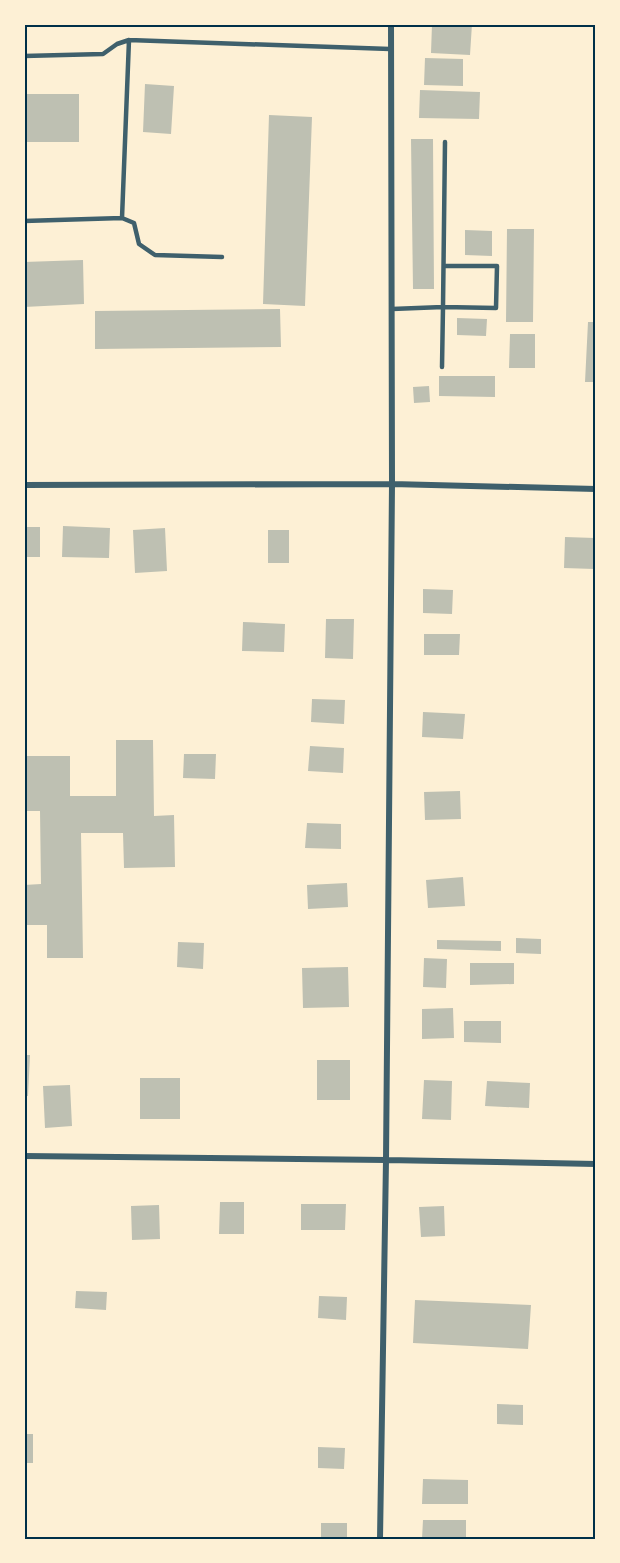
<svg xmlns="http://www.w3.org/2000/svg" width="620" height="1563" font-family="Lora,serif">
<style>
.building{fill:#bec0b2}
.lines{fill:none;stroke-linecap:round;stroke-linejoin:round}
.service{stroke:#3f606c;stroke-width:4.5}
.minor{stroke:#3f606c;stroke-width:6}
.neatline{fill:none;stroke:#003049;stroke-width:2}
</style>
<rect width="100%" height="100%" fill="#fdf0d5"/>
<path class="building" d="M432 24H472L470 55 431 53Z
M425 58 463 59V86L424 85Z
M145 84 174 86 171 134 143 132Z
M420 90 480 92 479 119 419 118Z
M24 94H79V142H24Z
M269 115 312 117 305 306 263 304Z
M411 139H433L434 289H413Z
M507 229H534L533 322H506Z
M465 230 492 231V256L465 255Z
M83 260 84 304 24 307V262Z
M280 309 281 347 95 349V311Z
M457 318 487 319 486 336 457 335Z
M588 322H596V382H585Z
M510 334H535V368H509Z
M439 376H495V397L439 396Z
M429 386 430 402 414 403 413 387Z
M63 526 110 528 109 558 62 557Z
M24 527H40V557H24Z
M165 528 167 571 135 573 133 530Z
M268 530H289V563H268Z
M565 537 595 538 594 569 564 568Z
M423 589 453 590 452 614 423 613Z
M326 619H354L353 659 325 658Z
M243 622 285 624 284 652 242 651Z
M593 629H596V660H593Z
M424 634H460L459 655H424Z
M312 699 345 700 344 724 311 722Z
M423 712 465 714 463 739 422 737Z
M116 740H153L154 816 174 815 175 867 124 868 123 833H81L83 958H47V925H24V885L41 884 40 811H24V756H70V796H116Z
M310 746 344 748 343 773 308 771Z
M184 754H216L215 779 183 778Z
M460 791 461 819 425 820 424 792Z
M307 823 341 824V849L305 848Z
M463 877 465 906 428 908 426 880Z
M347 883 348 907 308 909 307 885Z
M516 938 541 939V954L516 953Z
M437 940 501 941V951L437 949Z
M178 942 204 943 203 969 177 967Z
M424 958 447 959 446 988 423 987Z
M470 963H514V984L470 985Z
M348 967 349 1007 303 1008 302 968Z
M453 1008 454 1038 422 1039V1009Z
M464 1021H501V1043L464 1042Z
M24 1055H30L28 1096H24Z
M317 1060H350V1100H317Z
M140 1078H180V1119H140Z
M424 1080 452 1081 451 1120 422 1119Z
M487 1081 530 1083 529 1108 485 1106Z
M70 1085 72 1126 45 1128 43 1086Z
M220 1202H244V1234H219Z
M301 1204H346L345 1230H301Z
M159 1205 160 1239 132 1240 131 1206Z
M444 1206 445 1236 421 1237 419 1207Z
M76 1291 107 1292 106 1310 75 1308Z
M319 1296 347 1297 346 1320 318 1318Z
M415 1300 531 1305 528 1349 413 1343Z
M497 1404 523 1405V1425L497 1424Z
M24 1434H33V1463H24Z
M318 1447 345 1448 344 1469 318 1468Z
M423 1479 468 1480V1504H422Z
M423 1520H466V1539H422Z
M321 1523H347V1539H321Z"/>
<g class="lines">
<path class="service" d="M24 56 103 54 117 44 129 40 390 49
M122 218 129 40
M24 221 122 218 134 223 139 244 155 255 222 257
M392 309 443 307 445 142
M442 367 443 307 496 308 497 266H444"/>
<path class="minor" d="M24 485 392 484 596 489
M24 1156 386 1160 596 1164
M380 1539 386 1160 392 484 391 24"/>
</g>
<rect width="620" height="1563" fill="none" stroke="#fdf0d5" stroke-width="51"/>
<rect x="26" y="26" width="568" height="1512" class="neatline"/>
</svg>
